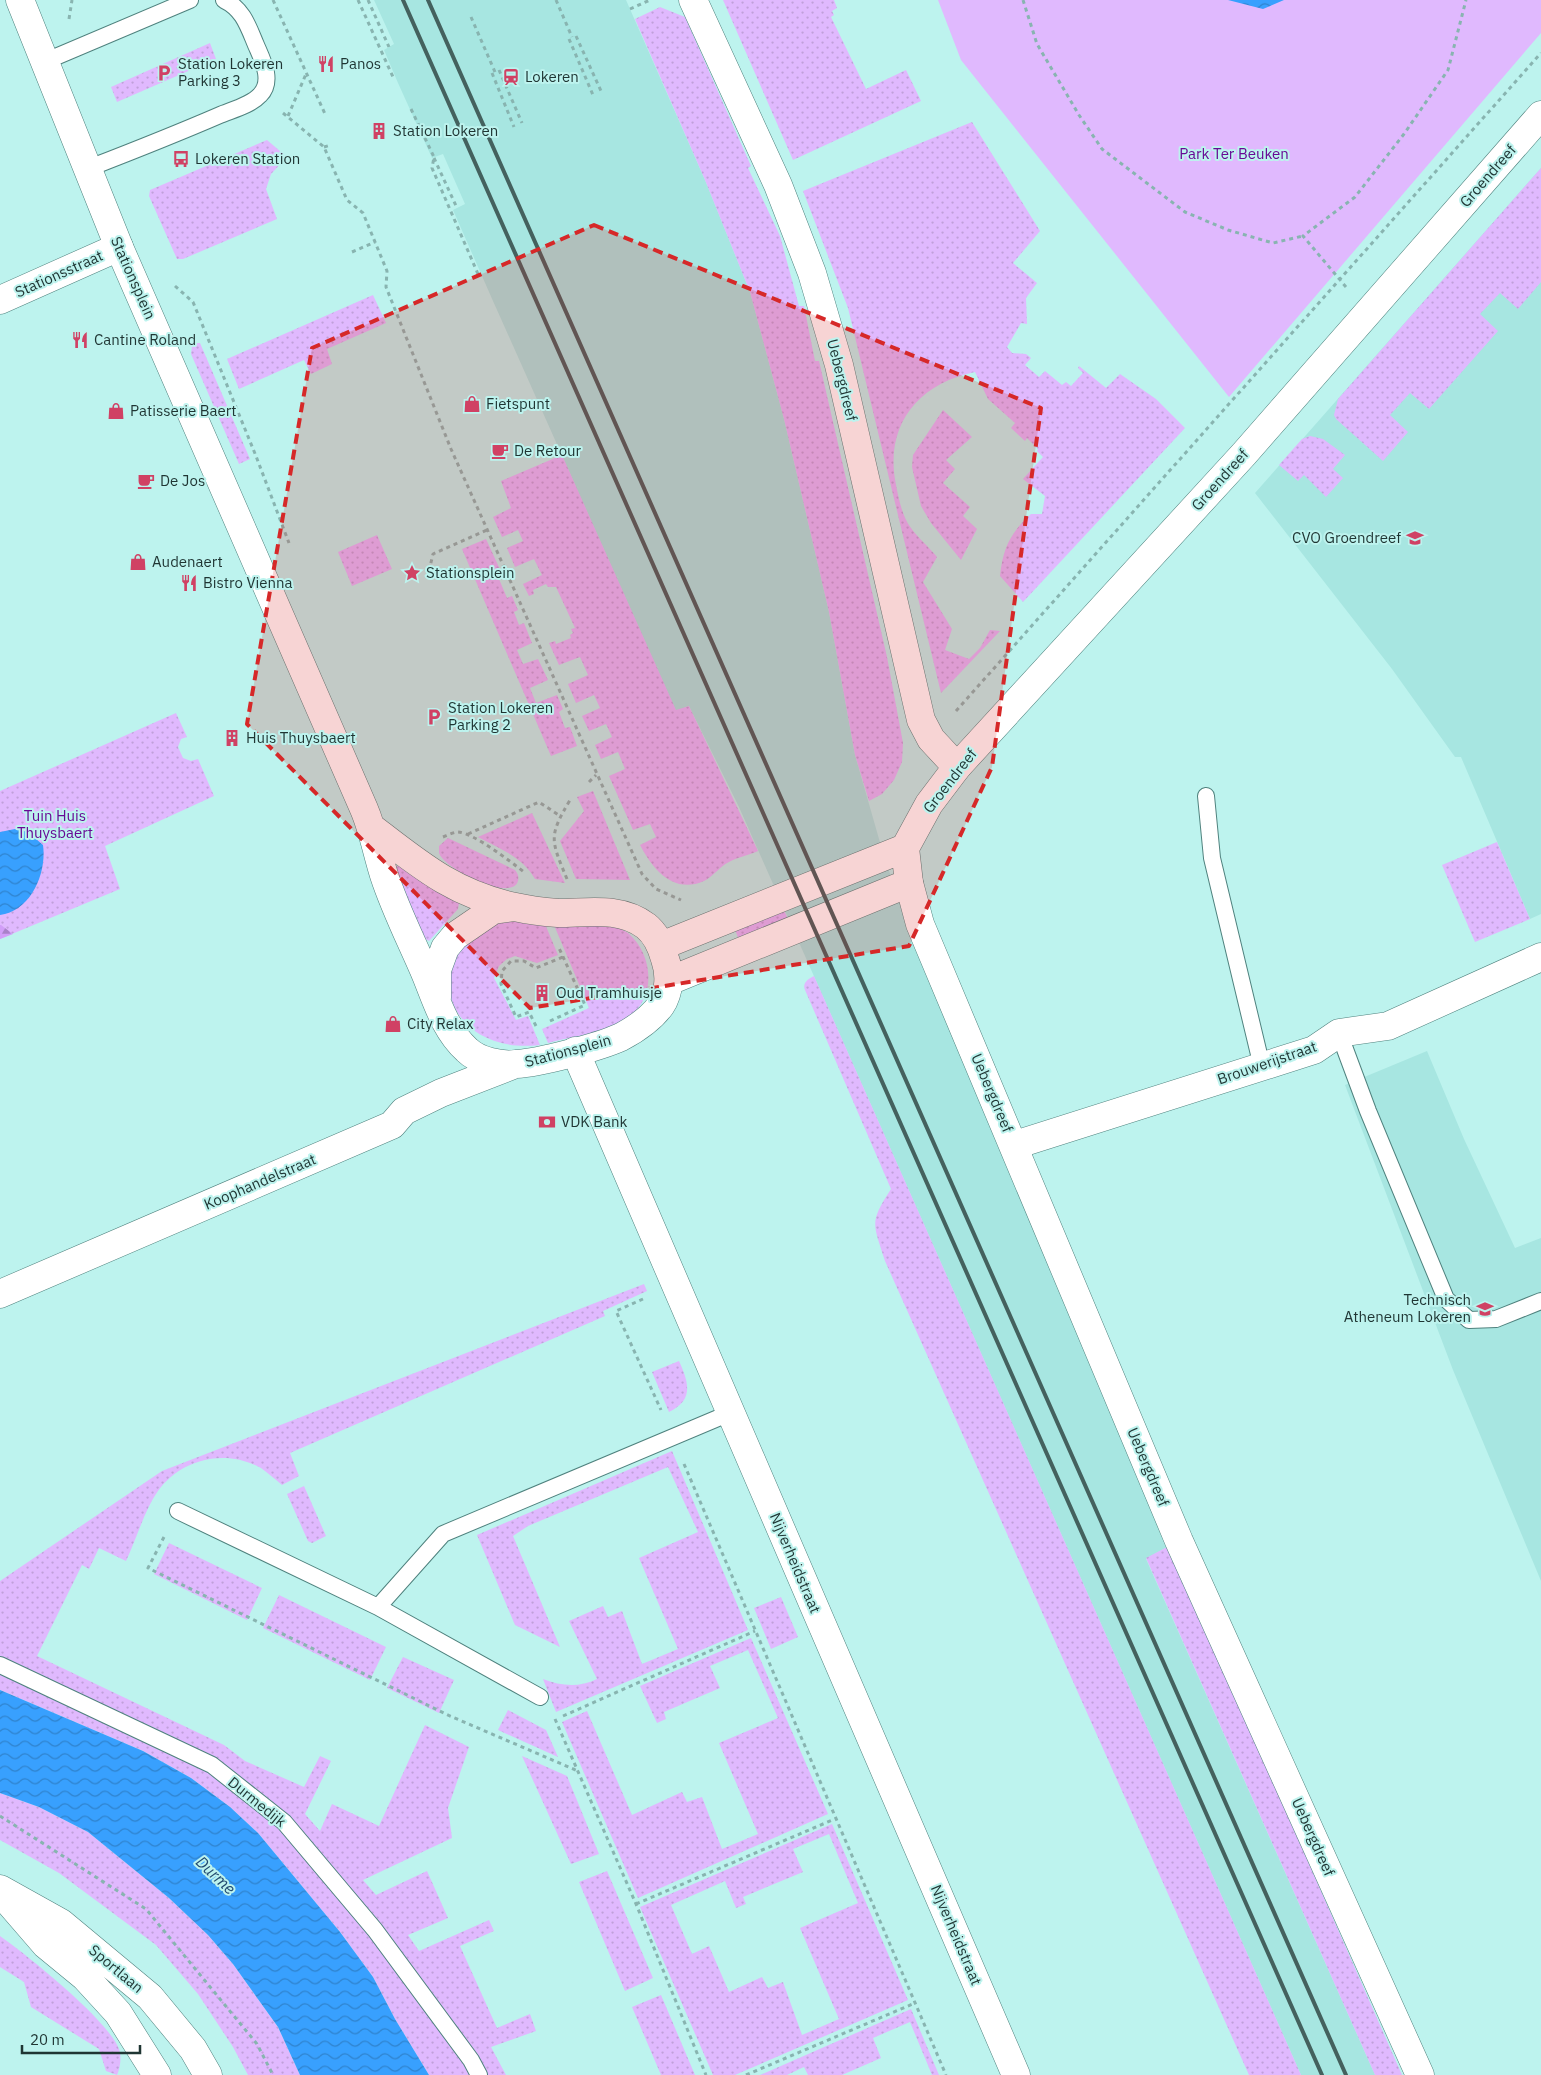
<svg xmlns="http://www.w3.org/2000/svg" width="1541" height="2075" font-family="'IBM Plex Sans',sans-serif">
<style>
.built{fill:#a7e6e1}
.grass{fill:url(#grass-dots);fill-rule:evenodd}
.forest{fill:url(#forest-firs)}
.park{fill:#e0b9fe}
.water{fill:url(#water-waves)}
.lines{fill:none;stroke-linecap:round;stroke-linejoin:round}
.service-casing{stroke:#4f827e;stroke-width:18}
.minor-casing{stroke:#4f827e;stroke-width:29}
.tertiary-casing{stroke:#4f827e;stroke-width:29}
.secondary-casing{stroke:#4f827e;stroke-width:29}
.path{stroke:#88b4b0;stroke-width:3;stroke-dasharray:4 4;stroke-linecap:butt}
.service{stroke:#fff;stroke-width:16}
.minor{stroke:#fff;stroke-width:28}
.tertiary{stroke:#fff;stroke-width:28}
.secondary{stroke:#fff;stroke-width:28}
.rail{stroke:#44615e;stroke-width:4}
.marked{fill:#d62828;fill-opacity:0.2;stroke:#d62828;stroke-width:4;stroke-dasharray:10 6;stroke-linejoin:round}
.labels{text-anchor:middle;stroke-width:4;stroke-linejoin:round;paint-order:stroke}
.poi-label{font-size:15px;fill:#1f3533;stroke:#bdf3ee;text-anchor:start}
.park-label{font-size:15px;fill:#680995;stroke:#bdf3ee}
.street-label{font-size:15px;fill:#1f3533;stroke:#bdf3ee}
.water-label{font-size:16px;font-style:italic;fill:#224a70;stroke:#bdf3ee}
</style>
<defs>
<pattern id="grass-dots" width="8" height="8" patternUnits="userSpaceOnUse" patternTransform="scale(1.25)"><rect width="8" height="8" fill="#e0b9fe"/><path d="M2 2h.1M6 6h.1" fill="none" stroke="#c0a0da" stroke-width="1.8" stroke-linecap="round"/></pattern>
<pattern id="forest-firs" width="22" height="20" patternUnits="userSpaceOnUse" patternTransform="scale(1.25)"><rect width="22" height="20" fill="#d29ff8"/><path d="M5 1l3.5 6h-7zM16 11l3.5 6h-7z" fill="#aa82c9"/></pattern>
<pattern id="water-waves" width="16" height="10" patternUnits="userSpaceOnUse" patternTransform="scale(1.25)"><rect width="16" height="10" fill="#38a0fe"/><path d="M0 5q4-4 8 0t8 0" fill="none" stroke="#2f83ce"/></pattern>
</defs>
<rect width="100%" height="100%" fill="#bdf3ee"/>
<path class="built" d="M374 0H626L705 180 750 292 784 419 829 612 855 755 883 853 913 941 1169 1546 1146 1559 1375 2075H1301L739 807 689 706 676 711 493 301 453 210 465 204 443 154 432 158 398 83 384 50 394 44Z
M1541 168V914L1530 919 1461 757H1455L1392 669 1255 493Z
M1427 1051 1464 1139 1515 1248 1541 1238V1581L1453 1370 1345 1085Z"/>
<path class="grass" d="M723 0H834L837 8 832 11 834 15 831 17 866 89 906 70 921 101 793 160Z
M660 7 685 17 751 166 748 168 780 236 799 306H804L815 361H819L887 657 903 743 902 762 894 780 882 794 869 801 855 755 829 612 784 419 750 292 705 180 635 19Z
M210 43 216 59 117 102 111 87Z
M972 122 1040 231 1013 263 1037 283 1026 298 1027 324 1021 323 1007 347 1012 353 1026 354 1031 358 1025 365 1039 377 1045 371 1062 385 1066 382 1071 386 1083 373 1078 368 1079 366 1106 388 1120 374 1156 399 1185 428 1023 602 1000 576C1003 548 1010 533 1031 514H1042L1045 496 1023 479 1043 457 1037 451 1038 449 1027 438 1025 441 1011 428 1015 423 988 399 975 372C917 384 884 426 896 485 899 500 902 516 911 528 918 538 929 547 937 557L923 582 952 629 945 650 969 659 980 648 990 630 1000 631 941 693 848 308 803 191Z
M267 140 287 157 271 174 266 189 277 219 183 259H177L149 196 150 190Z
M1541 168V282L1518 309 1500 293 1480 314 1498 331 1429 409 1410 393 1390 415 1408 432 1383 461 1336 419 1334 415 1338 399Z
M373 295 386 323 327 349 332 364 311 374 304 360 239 389 227 359Z
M197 343H200L250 459 239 464 191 354 192 346Z
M943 410 972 437 946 460 955 469 943 483 970 507 963 516 977 529 961 560 931 523 921 506 912 467 913 455Z
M1310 436 1323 439 1345 455 1333 469 1343 478 1326 497 1304 475 1298 481 1279 465 1302 439Z
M562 455 676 710 689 706 758 851C749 855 738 857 729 862 720 866 714 876 704 881 673 895 652 868 640 845L656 837 650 824 633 830 609 776 625 769 618 752 601 759 595 745 612 737 606 724 589 731 582 716 600 708 594 695 576 703 568 684 588 675 580 657 559 665 549 643 555 641 556 644 571 638 570 635 573 633 571 629 575 628 556 587H548L546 584 533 590 534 594 529 596 523 584 542 575 534 559 515 567 507 548 523 541 518 530 502 537 493 517 511 508 501 481Z
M377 535 392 569 352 586 338 552Z
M486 539 503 576 499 579 507 598 512 596 518 610 514 612 519 625 524 623 532 643 517 650 523 664 538 659 548 680 530 688 536 703 557 695 563 709 559 712 565 728 570 727 577 746 551 756 462 549Z
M176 713 187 737 181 739 178 747 183 758 191 761 198 759 214 796 105 846 120 889 0 939V791Z
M593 791 630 880 576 879 560 841 584 811 577 797Z
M532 813 565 883 535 879C523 857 500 849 478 837Z
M448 838 515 870C518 874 519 876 518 881 512 903 444 869 439 853V846Z
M1497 842 1530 919 1475 942 1442 865Z
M398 866H401L419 880 459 903 458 909 429 941 422 937 395 867Z
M782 906 788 919 739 940 734 927Z
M515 919 523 923 545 924 558 955 537 963 515 956 507 959 499 966 494 978 516 1020 528 1016 540 1045C435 1057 413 936 515 919Z
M599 923C608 925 620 927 628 933 653 954 657 997 629 1017 607 1033 574 1036 548 1043L542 1029 589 1008 554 925Z
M814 976 1301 2075H1249L885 1261C873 1223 869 1223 891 1189L805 990C802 983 808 979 814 976Z
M644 1284 647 1291 603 1311 605 1316 290 1453 299 1476 282 1485C275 1479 268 1473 261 1468 225 1448 181 1459 158 1491 145 1509 136 1540 126 1561L99 1548 89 1569 82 1565 37 1656 224 1745 245 1761 304 1787 320 1756 331 1761 305 1814 320 1831 332 1804 379 1826 425 1725 469 1747 448 1808 452 1838 363 1880 376 1895 427 1871 448 1918 408 1935 419 1951 489 1920 494 1931 460 1946 497 2028 530 2014 536 2031 491 2047 506 2075H429L395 2019 373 1977 340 1932 258 1833 230 1807 191 1778 143 1751 0 1690V1581L162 1471Z
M679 1361C688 1381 695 1400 669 1412L652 1372Z
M672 1451 748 1630 556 1712 543 1679C561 1686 579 1688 597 1679L569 1621 603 1606 608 1617 622 1611 642 1664 678 1649 639 1558 698 1532 668 1467 528 1526 513 1536 560 1647 515 1625 477 1535Z
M304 1486 326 1536 312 1543 308 1541 287 1494Z
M169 1543 262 1588 247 1620 154 1574Z
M1169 1546 1402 2075H1375L1146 1558Z
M279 1595 386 1647 370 1680 263 1628Z
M781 1597 798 1637 771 1649 754 1608Z
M751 1638 828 1814 638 1898 562 1722 587 1711 632 1815 682 1792 687 1802 702 1797 722 1849 758 1834 719 1743 778 1718 748 1650 710 1666 720 1688 664 1712 666 1719 657 1723 640 1686Z
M403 1657 454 1680 439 1713 387 1688Z
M508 1710 546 1730 558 1757 498 1730Z
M522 1756 567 1776 599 1854 571 1864Z
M0 1793 39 1807 88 1832 169 1898 208 1935 233 1964 278 2027 300 2075H248L233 2047 198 1994 156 1945 59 1873 0 1840Z
M832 1824 908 2000 735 2075H713L640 1907ZM829 1834 858 1903 800 1928 839 2019 802 2035 783 1982 768 1988 762 1977 729 1992 709 1946 692 1954 671 1905 725 1881 736 1908 746 1904 743 1897 803 1872 793 1849Z
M607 1871 653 1978 625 1991 579 1882Z
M0 1936C27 1955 108 2020 119 2049 122 2057 120 2068 117 2075L106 2071 99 2049 31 2007 24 1982 0 1967Z
M661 1995 695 2075H661L632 2007Z
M911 2009 939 2075H932L910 2022 873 2038 881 2058 842 2075H808L804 2067 787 2075H760Z"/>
<path class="forest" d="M0 925H1L13 934 0 939Z"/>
<path class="park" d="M938 0H1541V33L1229 397 961 60Z"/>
<path class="water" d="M1228 0H1284L1263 9Z
M15 829 28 832 43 845C47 873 31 911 0 915V832Z
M0 1690 143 1751 191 1778 230 1807 258 1833 340 1932 373 1977 395 2019 429 2075H300L278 2027 233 1964 208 1935 169 1898 88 1832 39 1807 0 1793Z"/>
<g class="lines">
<g class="service-casing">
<path id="service" d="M46 61 190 0
M89 168C133 151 176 134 220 115 232 110 251 105 260 95 274 81 262 59 256 45 248 26 243 9 224 0
M1206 796 1212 858 1262 1067
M1339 1033 1368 1111 1446 1299 1469 1320 1496 1319 1541 1301
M178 1511 378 1607 443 1534 730 1413
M378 1607 540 1697
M0 1665 212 1765 284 1822 375 1930 471 2060 479 2075"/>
</g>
<g class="minor-casing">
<path id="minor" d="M20 0 119 247
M693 0 778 185 812 273 839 365 921 720 931 739 957 767
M909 883 920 924 1179 1541 1420 2075
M575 1051 1016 2075
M1015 1145 1314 1050 1339 1033 1388 1026 1541 957"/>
</g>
<g class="tertiary-casing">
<path id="tertiary" d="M0 300 119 247 364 809C373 830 377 853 384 875 395 909 412 942 426 975 437 1002 445 1030 467 1050 478 1061 501 1066 516 1064 539 1063 599 1047 621 1037 636 1029 651 1019 661 1005 670 992 670 973 665 959 662 948 656 934 646 926 620 906 587 913 558 913 544 912 528 910 515 907 454 894 420 865 372 828
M905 848 929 804 957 767 1244 454 1541 115
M661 946 905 848
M669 981 909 883 905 848
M437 998V970L445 948 455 936 493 910 515 907
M0 1294 392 1125 404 1111 441 1093 513 1065"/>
</g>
<g class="secondary-casing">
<path id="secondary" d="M0 1889 61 1923 150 1997 193 2049 208 2075
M8 1901 46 1945 85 1977 118 2013 157 2075"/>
</g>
<path class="path" d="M273 0 326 116
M358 0 393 77
M368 0 389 47
M556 0 572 37
M1023 0 1037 44 1079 115 1102 149 1185 212 1228 230 1273 243 1303 236
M630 9 650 0
M471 17 495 72
M69 19 72 0
M576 36 601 91
M569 39 593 95
M499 70 522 123
M492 73 514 127
M411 109 434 157 432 168 478 274
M283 113 324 147 347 200 363 213 387 271 386 287 451 449 642 874 656 889 681 900
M288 116 306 74
M324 147 331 145
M434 158 457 208
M352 252 375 242
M175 286 193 302 256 456 289 543
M1346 287 1303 236 1355 197 1404 134 1448 70 1466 0
M429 571 433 554 487 530
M956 711 1541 53
M589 782 596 775
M468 834 539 802 560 816
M443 837C448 835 454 832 458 832 474 833 511 862 524 872
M567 879C551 840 548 837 570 800
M550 1021 585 1005 559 948
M536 1026 529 1012 516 1017 501 984 502 971 511 961H524L536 968 563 957
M643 1299 616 1311 661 1410
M684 1464 946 2075
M164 1537 148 1568 450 1716 578 1771
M563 1716 755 1631
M555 1719 636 1904 706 2075
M0 1816 146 1909 257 2044 273 2075
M636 1904 837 1818
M746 2075 915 2003"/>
<use href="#service" class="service"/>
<use href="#minor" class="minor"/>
<use href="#tertiary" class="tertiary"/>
<use href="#secondary" class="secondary"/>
<path class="rail" d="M403 0 1322 2075
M428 0 1346 2075"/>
</g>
<path class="marked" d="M594 225 1041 408 992 767 909 946 530 1008 247 724 312 348Z"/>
<defs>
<g id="restaurant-bare" transform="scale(1.35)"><path d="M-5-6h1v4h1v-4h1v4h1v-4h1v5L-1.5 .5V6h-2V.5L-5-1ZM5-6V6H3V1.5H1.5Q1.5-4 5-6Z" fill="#d04164" stroke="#bdf3ee" stroke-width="2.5" paint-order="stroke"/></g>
<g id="parking-bare" transform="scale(1.35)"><path d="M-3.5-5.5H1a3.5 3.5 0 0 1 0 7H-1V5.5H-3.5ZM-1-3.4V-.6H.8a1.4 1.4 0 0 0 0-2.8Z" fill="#d04164" stroke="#bdf3ee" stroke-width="2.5" paint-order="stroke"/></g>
<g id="station-bare" transform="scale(1.35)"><path d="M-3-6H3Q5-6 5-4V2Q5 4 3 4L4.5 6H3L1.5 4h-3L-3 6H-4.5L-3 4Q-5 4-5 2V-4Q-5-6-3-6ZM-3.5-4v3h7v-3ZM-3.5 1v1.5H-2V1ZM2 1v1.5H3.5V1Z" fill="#d04164" stroke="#bdf3ee" stroke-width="2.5" paint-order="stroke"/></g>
<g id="building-bare" transform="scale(1.35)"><path d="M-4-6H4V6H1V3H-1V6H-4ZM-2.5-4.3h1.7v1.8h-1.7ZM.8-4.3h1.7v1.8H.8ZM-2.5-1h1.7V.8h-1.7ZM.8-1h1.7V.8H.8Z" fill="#d04164" stroke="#bdf3ee" stroke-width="2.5" paint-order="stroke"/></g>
<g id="bus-bare" transform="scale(1.35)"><path d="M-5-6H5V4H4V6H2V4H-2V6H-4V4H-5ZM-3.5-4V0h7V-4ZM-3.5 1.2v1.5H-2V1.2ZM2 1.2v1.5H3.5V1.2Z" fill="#d04164" stroke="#bdf3ee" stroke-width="2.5" paint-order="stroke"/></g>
<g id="shop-bare" transform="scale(1.35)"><path d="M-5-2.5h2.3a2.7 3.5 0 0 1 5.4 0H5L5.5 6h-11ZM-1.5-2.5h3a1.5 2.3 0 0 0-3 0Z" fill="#d04164" stroke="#bdf3ee" stroke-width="2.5" paint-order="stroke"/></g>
<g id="cafe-bare" transform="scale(1.35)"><path d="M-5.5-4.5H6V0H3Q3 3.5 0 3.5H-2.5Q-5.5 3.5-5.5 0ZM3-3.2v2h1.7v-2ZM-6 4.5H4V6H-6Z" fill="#d04164" stroke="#bdf3ee" stroke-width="2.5" paint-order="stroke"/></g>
<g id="school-bare" transform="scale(1.35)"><path d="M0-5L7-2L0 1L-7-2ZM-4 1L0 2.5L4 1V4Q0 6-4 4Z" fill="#d04164" stroke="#bdf3ee" stroke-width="2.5" paint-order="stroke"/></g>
<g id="sight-bare" transform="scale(1.35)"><path d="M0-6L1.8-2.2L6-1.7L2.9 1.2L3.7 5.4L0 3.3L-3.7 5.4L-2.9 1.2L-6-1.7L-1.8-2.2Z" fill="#d04164" stroke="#bdf3ee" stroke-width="2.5" paint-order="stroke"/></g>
<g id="bank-bare" transform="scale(1.35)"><path d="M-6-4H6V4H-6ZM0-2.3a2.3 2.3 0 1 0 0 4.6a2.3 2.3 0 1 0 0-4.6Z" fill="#d04164" stroke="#bdf3ee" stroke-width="2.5" paint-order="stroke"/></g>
</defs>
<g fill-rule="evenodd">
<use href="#restaurant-bare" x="326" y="64"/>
<use href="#parking-bare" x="164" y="73"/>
<use href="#station-bare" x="511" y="77"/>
<use href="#building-bare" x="379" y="131"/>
<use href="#bus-bare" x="181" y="159"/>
<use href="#restaurant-bare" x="80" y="340"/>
<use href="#shop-bare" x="472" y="404"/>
<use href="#shop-bare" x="116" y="411"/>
<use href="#cafe-bare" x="500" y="451"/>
<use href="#cafe-bare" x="146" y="481"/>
<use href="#school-bare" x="1415" y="538"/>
<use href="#shop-bare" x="138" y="562"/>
<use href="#sight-bare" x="412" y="573"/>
<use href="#restaurant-bare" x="189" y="583"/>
<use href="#parking-bare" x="434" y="717"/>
<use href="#building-bare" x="232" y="738"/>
<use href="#building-bare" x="542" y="993"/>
<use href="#shop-bare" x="393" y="1024"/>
<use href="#bank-bare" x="547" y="1122"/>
<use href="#school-bare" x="1485" y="1309"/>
</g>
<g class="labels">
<g class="poi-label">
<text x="178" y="69">Station Lokeren<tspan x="178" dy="17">Parking 3</tspan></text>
<text x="340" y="69">Panos</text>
<text x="525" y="82">Lokeren</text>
<text x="393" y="136">Station Lokeren</text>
<text x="195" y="164">Lokeren Station</text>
<text x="94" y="345">Cantine Roland</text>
<text x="486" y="409">Fietspunt</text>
<text x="130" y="416">Patisserie Baert</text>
<text x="514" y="456">De Retour</text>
<text x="160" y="486">De Jos</text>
<text x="1401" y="543" text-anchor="end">CVO Groendreef</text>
<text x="152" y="567">Audenaert</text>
<text x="426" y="578">Stationsplein</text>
<text x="203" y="588">Bistro Vienna</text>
<text x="448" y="713">Station Lokeren<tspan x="448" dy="17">Parking 2</tspan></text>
<text x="246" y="743">Huis Thuysbaert</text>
<text x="556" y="998">Oud Tramhuisje</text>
<text x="407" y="1029">City Relax</text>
<text x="561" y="1127">VDK Bank</text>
<text x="1471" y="1305" text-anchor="end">Technisch<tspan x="1471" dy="17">Atheneum Lokeren</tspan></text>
</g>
<g class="park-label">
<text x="1234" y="159">Park Ter Beuken</text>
<text x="55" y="821">Tuin Huis<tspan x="55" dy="17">Thuysbaert</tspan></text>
</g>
<g class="street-label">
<text transform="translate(1488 176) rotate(-49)" y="5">Groendreef</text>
<text transform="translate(59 274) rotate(-24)" y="5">Stationsstraat</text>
<text transform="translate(133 278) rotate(66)" y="5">Stationsplein</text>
<text transform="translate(842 380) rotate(76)" y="5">Uebergdreef</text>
<text transform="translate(1220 480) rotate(-48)" y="5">Groendreef</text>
<text transform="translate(950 781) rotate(-52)" y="5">Groendreef</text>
<text transform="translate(568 1051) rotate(-15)" y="5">Stationsplein</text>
<text transform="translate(1267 1063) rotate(-19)" y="5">Brouwerijstraat</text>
<text transform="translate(992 1093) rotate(67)" y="5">Uebergdreef</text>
<text transform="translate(260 1182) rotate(-23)" y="5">Koophandelstraat</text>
<text transform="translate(1148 1467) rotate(67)" y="5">Uebergdreef</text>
<text transform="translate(795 1563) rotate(67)" y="5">Nijverheidstraat</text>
<text transform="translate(257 1802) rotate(39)" y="5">Durmedijk</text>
<text transform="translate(1313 1837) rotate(66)" y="5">Uebergdreef</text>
<text transform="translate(956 1935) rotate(67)" y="5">Nijverheidstraat</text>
<text transform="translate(116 1969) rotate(40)" y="5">Sportlaan</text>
</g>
<g class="water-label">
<text transform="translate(216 1875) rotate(43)" y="6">Durme</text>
</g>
</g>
<path d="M22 2045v8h118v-8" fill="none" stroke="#1f3533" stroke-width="2.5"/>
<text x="30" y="2045" font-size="15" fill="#1f3533" stroke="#bdf3ee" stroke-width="4" paint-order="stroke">20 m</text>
</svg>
